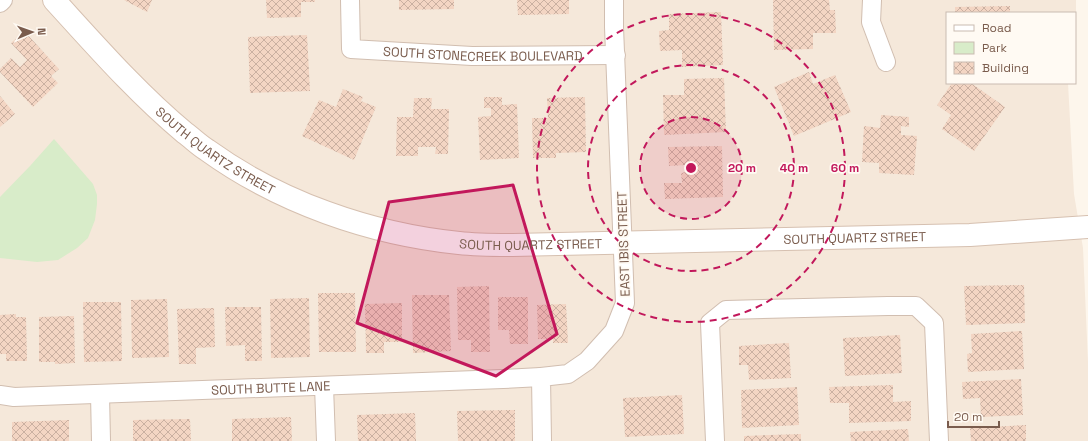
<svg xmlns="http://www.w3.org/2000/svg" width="1088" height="441" font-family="'Space Grotesk',sans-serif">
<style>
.residential{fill:#f5e8da}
.park{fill:#d8ecc9}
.building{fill:url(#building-cross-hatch)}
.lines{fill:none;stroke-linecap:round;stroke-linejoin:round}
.street-casing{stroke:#d1beb0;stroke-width:20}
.secondary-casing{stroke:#d6c0b0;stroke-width:24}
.street{stroke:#fff;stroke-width:18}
.secondary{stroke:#fff;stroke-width:22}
.marked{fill:#c2185b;fill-opacity:0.2;stroke:#c2185b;stroke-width:3;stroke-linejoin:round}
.ring{fill:none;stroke:#c2185b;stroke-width:2;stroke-dasharray:7 5}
.labels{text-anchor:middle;stroke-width:3.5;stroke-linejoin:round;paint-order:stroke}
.street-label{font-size:13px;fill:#7a5c4d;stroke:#fffaf3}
.centre{fill:#c2185b;stroke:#fffaf3;stroke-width:2}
.ring-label{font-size:12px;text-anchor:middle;font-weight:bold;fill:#c2185b;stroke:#fffaf3;stroke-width:3.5;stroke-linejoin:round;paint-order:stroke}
</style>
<defs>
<pattern id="building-cross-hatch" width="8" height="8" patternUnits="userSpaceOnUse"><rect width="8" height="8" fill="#f3d5c3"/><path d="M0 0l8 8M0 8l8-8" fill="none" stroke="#cab0a1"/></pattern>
</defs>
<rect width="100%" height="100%" fill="#fdf6ec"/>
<path class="residential" d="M0 0H1076V12L1075 23V13H947V83H1068L1074 194 1083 248 1088 362V441H0Z"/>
<path class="park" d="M54 139 93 184 97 195V204L95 220 88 238 77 248 58 260 37 262 0 258V197L30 166Z"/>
<path class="building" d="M124 0H152L147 12Z
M266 0H315V2H301V17L267 18Z
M399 0H454V9L399 10Z
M517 0H569V14L518 15Z
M773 0H829L830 10H835L836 33H813V49L774 50Z
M1010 6V13H955V7Z
M721 12 723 65 682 67V50L660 51 659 31 669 30V14Z
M24 31 59 69 51 76 58 83 33 107 0 72V69L11 58 20 67 27 60 11 43Z
M307 35 310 91 250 93 248 37Z
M809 72 813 84 835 75 851 112 794 136 774 87Z
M724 78 726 132 664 135 663 95H684V79Z
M952 83H971L1005 107 974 151 942 129 951 115 937 105Z
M343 89 363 97 361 101 376 107 354 160 302 136 319 100 336 107Z
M0 96 15 114 0 127Z
M484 97H502V105L517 104 519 158 480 160 478 117 491 116V108H484Z
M585 97 586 152 556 153V158H533L532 118H548L547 98Z
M414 98H432L431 109H449L448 154H435L436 147H418V156H396L397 117H413Z
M881 115 909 117V127L901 126V135L917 136 914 175 879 173V163L862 162 864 126 880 128Z
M722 146 723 197 665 199 664 183H682L681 173 686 172V165L669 166 668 147Z
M1024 285 1025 323 966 325 964 286Z
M489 286 490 352H471V340H458L457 287Z
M318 293H355L356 352H319Z
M412 295H449L451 351 413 353Z
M498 297H528V344H510L509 330H498Z
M309 298 310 357 271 358 270 299Z
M167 299 169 357 132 358 131 300Z
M83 302H121L122 361 84 362Z
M402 303V342H384V353H366L365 304Z
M566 304 568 343H553V339H538L537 305Z
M225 307H261L262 361H245V345L226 346Z
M214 308 215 347 196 348V364H179L177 309Z
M16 314V317H26L27 361H6V354H0V315Z
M74 316 75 363 55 364V362H39V317Z
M1022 331 1024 369 968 372 967 354 972 353 971 334Z
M900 335 902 373 845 376 843 338Z
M789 343 791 378 749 380 748 365H739V346Z
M1021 379 1023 415 981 417 980 398 963 399 962 382Z
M893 385V402L911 401V421L849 423V403H830L829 387Z
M797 387 799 425 742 428 741 390Z
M682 395 684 434 625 437 623 398Z
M515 410V441H458L457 411Z
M415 413 416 441H358L357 415Z
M291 417 292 441H232V419Z
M190 419 191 441H133V420Z
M69 420V441H12V422Z
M1026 425V441H971L970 428Z
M908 429 909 441H851L850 432Z
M801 434V441H744V436Z"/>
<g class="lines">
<g class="street-casing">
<g id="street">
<path id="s1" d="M350 0 351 49 472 56 616 55"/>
<path d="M872 0 871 22 886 62"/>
<path d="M0 3 3 0"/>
<path d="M324 386 326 441"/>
<path d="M100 394 101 441"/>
<path id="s2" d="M0 395 14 397 503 379 541 377"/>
<path d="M542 441 541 377 568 374 587 361 614 331 625 303 614 27V0"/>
<path d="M715 441 710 323 726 310 888 306H916L934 323 939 441"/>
</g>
</g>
<g class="secondary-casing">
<g id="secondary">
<path id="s3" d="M54 0C96 46 137 93 185 133 192 138 199 145 207 150 279 202 370 234 459 243 476 245 495 245 513 245L970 235 1088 227"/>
</g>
</g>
<use href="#street" class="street"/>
<use href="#secondary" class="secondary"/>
</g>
<path class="marked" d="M513 185 557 334 496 376 357 323 389 202Z"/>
<circle cx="691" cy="168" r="51" fill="#c2185b" fill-opacity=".12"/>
<g class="ring">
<circle cx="691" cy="168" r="51"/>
<circle cx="691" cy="168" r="103"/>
<circle cx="691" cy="168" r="154"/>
</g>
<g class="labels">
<g class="street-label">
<text dy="5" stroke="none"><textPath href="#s1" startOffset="181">SOUTH STONECREEK BOULEVARD</textPath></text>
<text dy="5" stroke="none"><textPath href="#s3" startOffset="222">SOUTH QUARTZ STREET</textPath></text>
<text dy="5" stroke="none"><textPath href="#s3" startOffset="882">SOUTH QUARTZ STREET</textPath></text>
<text dy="5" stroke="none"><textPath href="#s3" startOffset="558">SOUTH QUARTZ STREET</textPath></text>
<text transform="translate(623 244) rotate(-92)" y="5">EAST IBIS STREET</text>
<text dy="5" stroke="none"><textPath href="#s2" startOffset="271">SOUTH BUTTE LANE</textPath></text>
</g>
</g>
<circle cx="691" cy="168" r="6" class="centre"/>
<g class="ring-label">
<text x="742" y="172">20 m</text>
<text x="794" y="172">40 m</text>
<text x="845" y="172">60 m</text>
</g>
<rect x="946" y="12" width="130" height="72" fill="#fffaf3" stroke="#cabbb1"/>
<rect x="954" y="25" width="20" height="6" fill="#ffffff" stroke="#cabbb1"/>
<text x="982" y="32" font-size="12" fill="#7a5c4d">Road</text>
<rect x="954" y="42" width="20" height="12" fill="#d8ecc9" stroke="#cabbb1"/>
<text x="982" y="52" font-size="12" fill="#7a5c4d">Park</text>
<rect x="954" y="62" width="20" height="12" fill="url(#building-cross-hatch)" stroke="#cabbb1"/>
<text x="982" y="72" font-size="12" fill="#7a5c4d">Building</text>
<g transform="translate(32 32) rotate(88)" stroke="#fffaf3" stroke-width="3" paint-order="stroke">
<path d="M0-3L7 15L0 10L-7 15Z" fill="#7a5c4d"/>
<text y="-6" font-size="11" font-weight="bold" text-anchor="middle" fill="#7a5c4d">N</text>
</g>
<path d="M948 421v6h51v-6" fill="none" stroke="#7a5c4d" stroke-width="2"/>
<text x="954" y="421" font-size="12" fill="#7a5c4d" stroke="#fffaf3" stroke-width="3" paint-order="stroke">20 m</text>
</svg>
